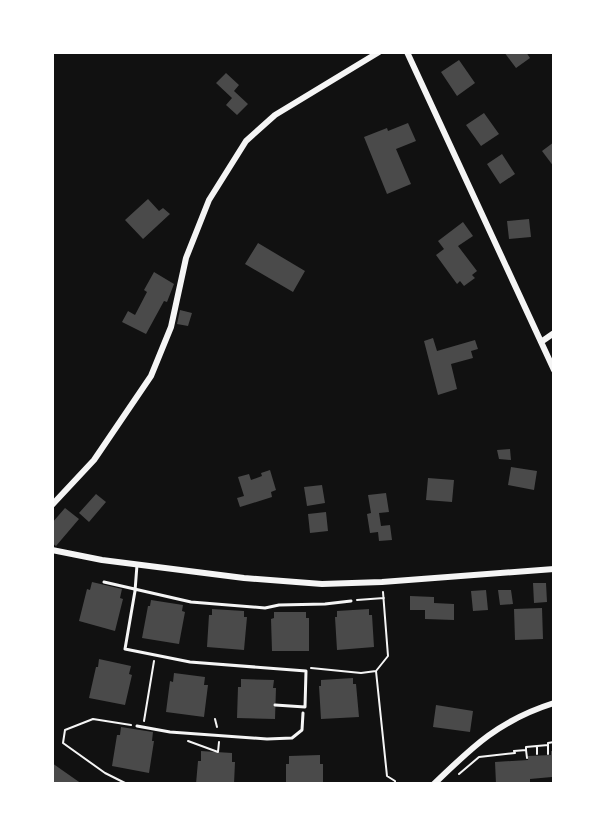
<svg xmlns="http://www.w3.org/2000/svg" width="606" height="836" font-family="'Fira Sans Condensed',sans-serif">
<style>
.building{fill:#4a4a4a}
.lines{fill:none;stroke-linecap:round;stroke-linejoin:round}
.path{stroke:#f5f5f5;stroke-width:2}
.service{stroke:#f5f5f5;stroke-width:3}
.minor{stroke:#f5f5f5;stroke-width:6}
</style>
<rect width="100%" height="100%" fill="#111"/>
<path class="building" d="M504 52H526L530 58 516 68Z
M459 60 475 83 457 96 441 72Z
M226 73 239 85 234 91 248 104 237 115 226 105 232 98 216 83Z
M484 113 499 134 481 146 466 125Z
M408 123 416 141 396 149 411 184 387 194 364 137 387 128 388 131Z
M554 142V167L542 151Z
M502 154 515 174 500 184 487 164Z
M148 199 159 211 163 208 170 214 143 239 125 220Z
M529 219 531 237 509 239 507 221Z
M463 222 473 236 458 246 477 271 472 275 475 278 464 286 460 281 457 284 436 255 444 249 438 241Z
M258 243 305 271 293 292 245 264Z
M154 272 174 284 167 302 164 301 146 334 122 322 128 311 135 315 147 292 144 290Z
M180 310 192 313 188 326 177 324Z
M433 338 437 351 475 340 478 349 471 351 473 358 451 364 457 389 438 395 424 341Z
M510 449 511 460 499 459 497 450Z
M511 467 537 471 534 490 508 485Z
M270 470 276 490 271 492 272 497 240 507 237 498 244 496 238 477 249 474 251 480 262 476 261 473Z
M428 478 454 480 452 502 426 500Z
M322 485 325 503 307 506 304 487Z
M386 493 389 512 379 513 381 526 390 525 392 540 379 541 378 532 370 533 367 514 371 513 368 495Z
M96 494 106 502 89 522 79 513Z
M65 508 79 519 56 546 52 543V523Z
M326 512 328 531 310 533 308 514Z
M92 582 122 589 120 598 123 599 115 631 79 621 87 589 90 590Z
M533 583H546L547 602 534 603Z
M486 590 488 610 473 611 471 591Z
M498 590H511L513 604 500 605Z
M410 596 434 597V603L454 604V620L425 619V610H410Z
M151 600 183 605 182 611 185 612 179 644 142 638 148 606H150Z
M542 608 543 639 515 640 514 609Z
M212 609 244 611V617H247L244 650 207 647 209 615H212Z
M369 609V615H372L374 647 337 650 335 617H337V611Z
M274 612H306V618H309V651H272L271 619 274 618Z
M99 659 131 666 129 674 132 675 125 705 89 698 96 667H98Z
M174 673 205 677 204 685H208L204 717 166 712 170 681 173 682Z
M353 678V684H356L359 717 321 719 319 686H321V680Z
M241 679 274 680 273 688H276L275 719 237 718 238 687H241Z
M436 705 473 711 470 732 433 727Z
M121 727 153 732 152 741H154L149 773 112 766 117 735H120Z
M201 751 232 753V762H235L234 784H196L198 761H201Z
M551 751H554L552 777 530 779V782L496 784 495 762 528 760V756L551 755Z
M320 755V764H323V784H286V764H289V756Z
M52 763 82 784H52Z"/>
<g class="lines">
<path class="path" d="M383 592 388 656 376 671 387 776 395 781V784
M357 600 384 598
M311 668 361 673 376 671
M215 719 217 727
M144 721 154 661
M188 741 218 752 219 742
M548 745V754
M537 746V754
M526 750 527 758
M459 774 479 757 515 753 514 751 526 750V747L548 745V743L554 742
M127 784 105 773 63 743 65 730 93 719 131 725"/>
<path class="service" d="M137 565 135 591 125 649 190 662 306 671 305 707 275 705
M104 582 191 602 265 608 279 605 325 604 351 601
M137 726 170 732 267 739 292 738 302 730 303 713"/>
<path class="minor" d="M407 52 554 370
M541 342 554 333
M52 505 94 460 151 376 171 327 186 258 209 200 246 141 275 115 379 52
M52 550 102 560 244 578 322 584 382 582 554 569
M434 784C473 746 500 720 554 703"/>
</g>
<rect width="606" height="836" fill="none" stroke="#ffffff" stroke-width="108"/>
</svg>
